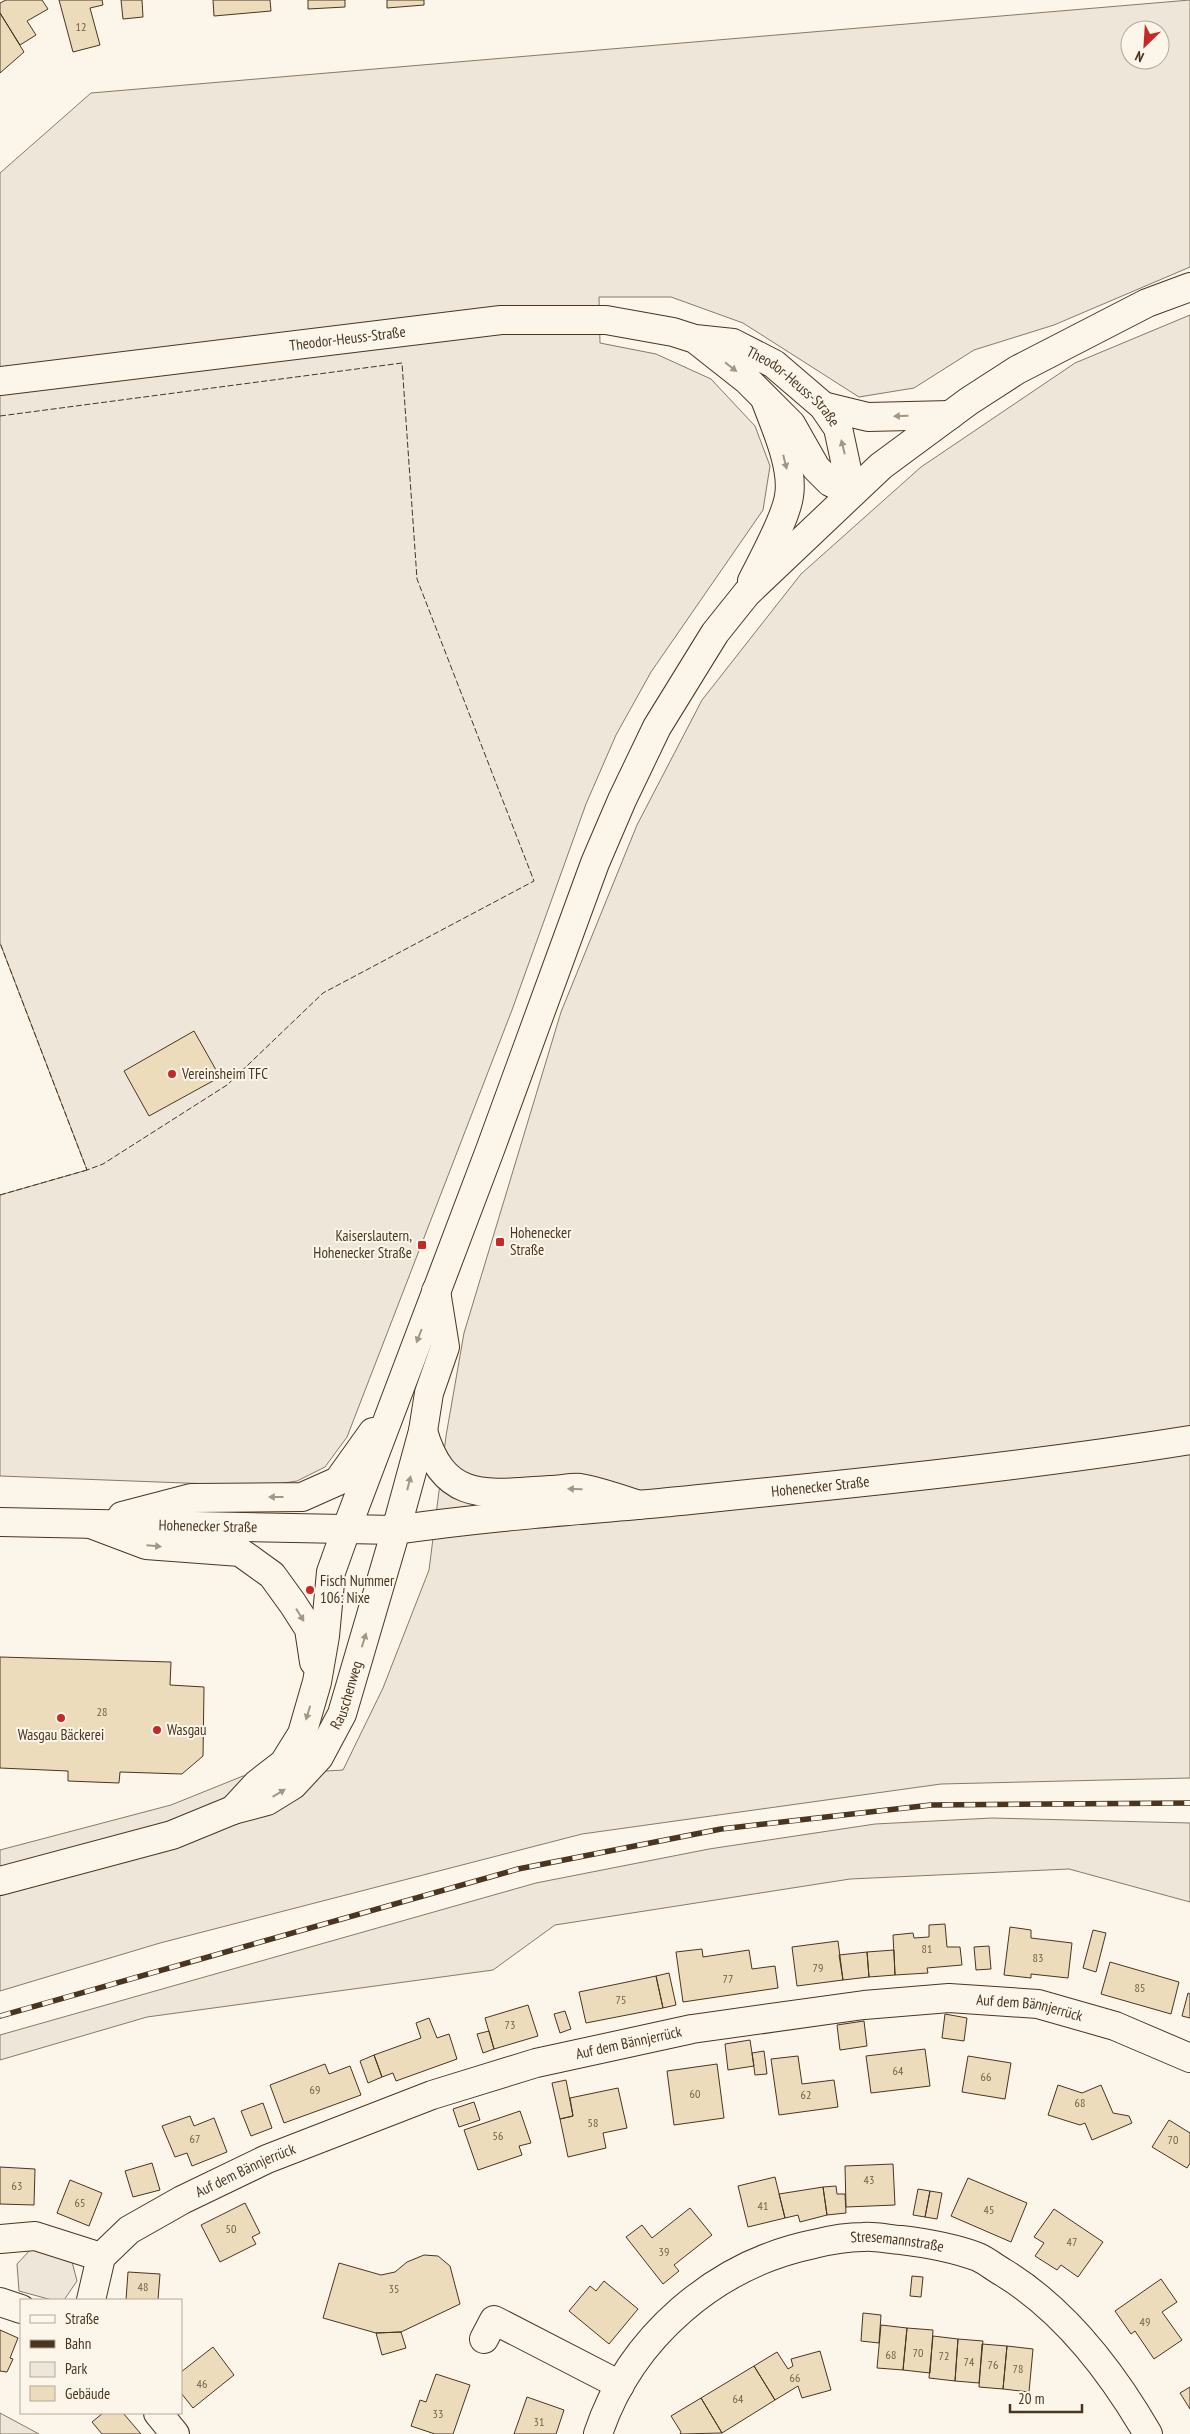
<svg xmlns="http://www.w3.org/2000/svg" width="1190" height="2434" font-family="'PT Sans Narrow',sans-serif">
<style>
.green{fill:#ede6d9;stroke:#887966;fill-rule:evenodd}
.building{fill:#ecdcbc;stroke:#4a3520}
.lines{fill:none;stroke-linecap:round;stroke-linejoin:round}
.minor-casing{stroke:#4a3520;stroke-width:30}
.major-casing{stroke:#4a3520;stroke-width:30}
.minor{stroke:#fbf6e9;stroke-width:28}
.major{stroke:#fbf6e9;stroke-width:28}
.rail-casing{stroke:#4a3520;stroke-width:5.5}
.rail{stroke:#fbf6e9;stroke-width:4;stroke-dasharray:11;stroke-linecap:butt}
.fence{stroke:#4a3520;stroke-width:1;stroke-dasharray:6 2.5;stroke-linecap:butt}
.oneway{fill:#a29684}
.poi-dot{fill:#c62828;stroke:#fbf6e9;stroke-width:2}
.labels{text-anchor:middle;stroke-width:4;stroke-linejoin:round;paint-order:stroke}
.number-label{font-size:12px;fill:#725f47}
.street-label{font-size:15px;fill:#4a3520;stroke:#fbf6e9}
.poi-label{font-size:15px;fill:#4a3520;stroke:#fbf6e9;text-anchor:start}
</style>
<rect width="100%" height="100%" fill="#fbf6e9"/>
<path class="green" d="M1190 0V267L1054 325 974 350 914 388 859 397 743 323 671 297H599L600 343 656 354 711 379 755 426 770 466 763 510 651 672 616 735 586 804 512 1010 347 1437 325 1467 297 1481 264 1486 0 1476V1195L87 1170 0 943V173L91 93ZM1130 30H1160V60H1130Z
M1190 315V1778L941 1784 582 1834 160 1943 0 1991V1850L171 1805 243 1776 343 1770 383 1688 429 1570 446 1436 464 1333 561 1012 637 825 702 700 801 574 921 467 1075 363Z
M992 1818 1190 1823V1902L1069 1869 850 1879 555 1925 493 1970 147 2017 0 2060V2035L536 1883 709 1849 875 1824Z
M31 2249 71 2258 77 2281 64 2300H52L19 2291 17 2264Z
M0 2413 39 2434H0Z"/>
<path class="building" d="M6 0H42L48 9 27 21 36 35 20 45 0 13V3Z
M59 0H102L103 5 90 8 100 45 73 52Z
M121 0H142L143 17 123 19Z
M213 0H270L271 11 214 16Z
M308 0H345V7L308 9Z
M387 0H424V5L387 8Z
M0 13 24 52 0 73Z
M194 1031 220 1077 149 1116 124 1071Z
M0 1657 171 1662 170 1685 204 1687 203 1756 182 1774 120 1772 119 1783 68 1781V1771L0 1768Z
M945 1924 947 1947H960L962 1965 927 1968 928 1973 895 1975 893 1935 913 1933 914 1938 929 1937V1925Z
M1010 1927 1031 1930V1938L1072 1943 1068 1978 1031 1974V1978L1004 1975Z
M1093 1930 1106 1933 1096 1972 1083 1968Z
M838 1941 843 1980 797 1986 792 1947Z
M989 1946 991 1969 976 1970 974 1947Z
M702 1949 703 1957 749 1950 752 1969 775 1966 778 1988 683 2002 676 1952Z
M894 1950 895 1975 869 1977 867 1952Z
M867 1952 869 1977 843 1980 839 1955Z
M1110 1962 1179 1982 1171 2014 1101 1994Z
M669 1973 676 2005 663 2008 656 1976Z
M656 1976 663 2008 586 2023 579 1992Z
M1188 1993 1190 1994V2018L1182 2016Z
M528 2005 538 2036 494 2049 485 2018Z
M565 2011 571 2029 560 2033 554 2014Z
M945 2014 967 2018 964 2041 942 2038Z
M429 2018 437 2038 449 2034 457 2059 396 2081 393 2073 382 2077 374 2055 421 2038 416 2023Z
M864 2021 867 2046 840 2050 837 2025Z
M489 2031 494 2049 483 2053 477 2034Z
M750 2040 754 2066 728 2070 725 2044Z
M925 2049 930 2086 871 2093 866 2056Z
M764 2051 767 2074 755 2075 752 2053Z
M374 2055 382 2077 368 2083 360 2061Z
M798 2056 802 2084 834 2080 838 2107 779 2115 771 2059Z
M968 2056 1011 2063 1005 2099 962 2092Z
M325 2064 329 2074 350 2066 361 2095 284 2123 270 2085Z
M717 2064 724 2118 674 2125 667 2071Z
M566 2080 573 2116 560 2119 552 2083Z
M1058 2085 1082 2093 1101 2085 1113 2113 1129 2116 1132 2123 1092 2140 1085 2123 1080 2125 1048 2115Z
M618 2088 627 2128 603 2133 606 2148 568 2157 560 2119 573 2116 570 2098Z
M474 2102 480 2120 459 2127 453 2109Z
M263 2103 272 2128 251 2136 241 2111Z
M520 2111 531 2143 519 2146 522 2155 478 2170 464 2130Z
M190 2116 194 2126 214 2118 227 2152 192 2166 187 2153 175 2157 162 2126Z
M1169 2120 1190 2133V2163L1187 2168 1152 2147Z
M152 2163 160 2190 133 2197 125 2171Z
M893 2164 895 2205 846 2207 845 2166Z
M0 2167 35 2169 34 2205 0 2204Z
M775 2177 785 2218 748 2227 738 2186Z
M968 2178 1027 2203 1011 2242 951 2216Z
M70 2180 102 2193 89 2226 57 2213Z
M836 2186 837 2194H845L846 2213 827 2215 823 2187Z
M823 2187 827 2215 800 2222 798 2215 785 2218 779 2194Z
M918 2189 930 2191 925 2217 913 2215Z
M930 2191 942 2193 937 2219 925 2217Z
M245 2203 260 2233 252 2237 256 2244 220 2262 201 2225Z
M690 2208 712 2235 674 2265 679 2271 663 2284 626 2237 642 2225 652 2238Z
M1054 2209 1103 2242 1078 2277 1061 2265 1057 2270 1035 2256 1044 2243 1034 2237Z
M424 2255 438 2256 450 2266 460 2304 401 2332 376 2333 323 2318 339 2263 381 2275 395 2272 407 2262Z
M128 2272 160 2274 158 2300H126Z
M912 2276 923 2277 921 2297 910 2296Z
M1161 2279 1177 2302 1162 2312 1182 2340 1154 2359 1135 2331 1131 2334 1115 2311Z
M604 2281 638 2309 609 2344 569 2311 590 2286 596 2291Z
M863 2313 881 2315 879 2343 861 2341Z
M881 2325 907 2328 903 2370 877 2368Z
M907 2328 933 2330 930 2373 903 2370Z
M0 2330 18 2338 10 2358 13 2359 7 2372 0 2371Z
M401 2332 406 2348 382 2355 376 2333Z
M933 2336 958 2339 955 2381 929 2378Z
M958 2339 983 2341 979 2383 955 2381Z
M982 2344 1007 2346 1003 2389 979 2387Z
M1007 2346 1033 2349 1029 2392 1003 2389Z
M213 2347 234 2375 193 2408 181 2393V2372Z
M820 2351 831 2390 802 2398 798 2386 775 2400 754 2366 777 2352 788 2369 793 2366 791 2359Z
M754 2366 775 2400 722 2433 701 2398Z
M436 2374 470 2385 453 2434H435L411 2426 420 2400 426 2402Z
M1190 2387V2409L1180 2393Z
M527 2397 564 2410 556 2434H514Z
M701 2398 722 2433 680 2434 681 2432 671 2416Z
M103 2413H123L141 2434H102L92 2422Z"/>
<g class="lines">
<g class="minor-casing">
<g id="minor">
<path id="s1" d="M0 381 501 320H606L673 332 695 339 733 343 774 364 823 406 838 428 852 493 830 482 816 468 791 424 747 380 695 339"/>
<path d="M823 406 868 417 950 415"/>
<path d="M93 1525 146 1545 240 1552 272 1575 293 1604 309 1629 314 1662"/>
<path d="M233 1810 257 1784 284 1763 302 1734 317 1682 325 1636 331 1572 346 1530"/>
<path id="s2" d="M0 1881 172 1835 233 1810 267 1801 293 1785 319 1757 342 1714 396 1530C483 1517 572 1511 660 1503 837 1485 1015 1468 1190 1440"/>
<path d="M0 2239 35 2236 101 2257"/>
<path id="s3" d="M91 2300 101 2257 129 2230 182 2200 267 2159 432 2095 536 2063 692 2029 864 2005 949 1998 1038 2004 1115 2026 1190 2058"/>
<path d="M0 2302 21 2309"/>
<path d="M484 2339 494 2320 620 2385"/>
<path d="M158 2413 175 2434"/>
<path id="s4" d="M598 2434C630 2337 716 2264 814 2244 830 2240 847 2237 863 2237 875 2236 888 2239 901 2240 926 2243 954 2248 978 2257 987 2261 995 2268 1004 2273 1066 2311 1112 2372 1148 2434"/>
</g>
</g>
<g class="major-casing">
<g id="major">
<path d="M752 581C763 559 786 518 789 496 794 467 775 426 765 399"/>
<path d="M423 1431C444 1504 487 1494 550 1490 560 1490 571 1487 580 1488 600 1491 620 1499 639 1505"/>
<path d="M122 1516 191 1498 302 1497 338 1481 373 1432"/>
<path id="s5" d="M0 1522 396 1530 423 1431 429 1393 445 1347 436 1291"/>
<path d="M346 1530 490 1150 595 863 622 800 657 727 715 633 747 593 881 466 969 401 1017 370 1147 303 1190 287"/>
</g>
</g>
<use href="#minor" class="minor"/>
<use href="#major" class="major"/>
<g class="rail-casing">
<path id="rail" d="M0 2016 518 1869 721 1829 931 1805 1190 1803"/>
</g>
<use href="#rail" class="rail"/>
<path class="fence" d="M0 416 402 363 417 579 534 881 323 993 227 1085 103 1164 87 1170 0 943
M0 1195 87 1170"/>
</g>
<defs><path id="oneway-solid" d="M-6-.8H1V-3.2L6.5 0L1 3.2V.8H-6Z" transform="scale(1.25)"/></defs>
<g class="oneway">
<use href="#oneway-solid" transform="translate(731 367) rotate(38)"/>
<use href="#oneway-solid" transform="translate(901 416) rotate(178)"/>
<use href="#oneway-solid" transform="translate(843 447) rotate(-104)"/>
<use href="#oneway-solid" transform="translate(785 462) rotate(76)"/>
<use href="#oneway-solid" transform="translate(419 1336) rotate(111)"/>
<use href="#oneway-solid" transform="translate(409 1483) rotate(-76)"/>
<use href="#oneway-solid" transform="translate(575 1489) rotate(-179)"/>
<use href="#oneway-solid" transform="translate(276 1497) rotate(-180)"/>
<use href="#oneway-solid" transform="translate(154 1546) rotate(5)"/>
<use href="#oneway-solid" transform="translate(300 1615) rotate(58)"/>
<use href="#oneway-solid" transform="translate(364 1640) rotate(-73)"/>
<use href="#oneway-solid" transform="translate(308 1713) rotate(107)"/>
<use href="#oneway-solid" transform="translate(279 1793) rotate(-31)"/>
</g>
<g class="poi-dot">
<circle cx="172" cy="1074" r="5"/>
<rect x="495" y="1237" width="10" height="10" rx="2.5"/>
<rect x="417" y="1240" width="10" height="10" rx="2.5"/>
<circle cx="310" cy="1590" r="5"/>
<circle cx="61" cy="1718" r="5"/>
<circle cx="157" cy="1730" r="5"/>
</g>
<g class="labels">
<g class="number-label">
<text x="81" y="31">12</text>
<text x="102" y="1716">28</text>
<text x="927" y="1953">81</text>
<text x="1038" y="1962">83</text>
<text x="818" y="1972">79</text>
<text x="728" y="1983">77</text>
<text x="1140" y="1992">85</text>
<text x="621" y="2004">75</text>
<text x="510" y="2029">73</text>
<text x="898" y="2075">64</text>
<text x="986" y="2081">66</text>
<text x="315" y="2094">69</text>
<text x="695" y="2098">60</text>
<text x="806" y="2099">62</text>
<text x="1080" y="2107">68</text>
<text x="593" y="2127">58</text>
<text x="498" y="2140">56</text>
<text x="195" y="2143">67</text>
<text x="1173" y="2144">70</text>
<text x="869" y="2184">43</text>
<text x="17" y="2190">63</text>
<text x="80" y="2207">65</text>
<text x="763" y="2210">41</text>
<text x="989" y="2214">45</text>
<text x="231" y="2233">50</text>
<text x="1072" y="2246">47</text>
<text x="664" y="2256">39</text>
<text x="143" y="2291">48</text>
<text x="394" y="2293">35</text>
<text x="1145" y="2326">49</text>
<text x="918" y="2357">70</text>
<text x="891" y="2359">68</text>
<text x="944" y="2360">72</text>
<text x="969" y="2366">74</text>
<text x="993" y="2369">76</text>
<text x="1018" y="2373">78</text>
<text x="795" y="2382">66</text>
<text x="202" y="2388">46</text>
<text x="738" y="2403">64</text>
<text x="438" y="2418">33</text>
<text x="539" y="2426">31</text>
</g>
<g class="street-label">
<text dy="5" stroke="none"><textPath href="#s1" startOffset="350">Theodor-Heuss-Straße</textPath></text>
<text dy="5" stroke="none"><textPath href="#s1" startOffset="814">Theodor-Heuss-Straße</textPath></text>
<text dy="5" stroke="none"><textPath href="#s2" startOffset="1015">Hohenecker Straße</textPath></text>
<text dy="5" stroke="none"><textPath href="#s5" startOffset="208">Hohenecker Straße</textPath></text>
<text dy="5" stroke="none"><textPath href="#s2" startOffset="416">Rauschenweg</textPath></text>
<text dy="5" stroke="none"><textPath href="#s3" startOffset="1024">Auf dem Bännjerrück</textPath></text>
<text dy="5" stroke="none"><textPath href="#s3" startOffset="619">Auf dem Bännjerrück</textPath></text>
<text dy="5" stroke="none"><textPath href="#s3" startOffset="214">Auf dem Bännjerrück</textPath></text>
<text dy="5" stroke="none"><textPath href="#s4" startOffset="385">Stresemannstraße</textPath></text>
</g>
<g class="poi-label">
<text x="182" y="1079">Vereinsheim TFC</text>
<text x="510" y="1238">Hohenecker<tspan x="510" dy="17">Straße</tspan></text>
<text x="412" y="1241" text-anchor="end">Kaiserslautern,<tspan x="412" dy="17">Hohenecker Straße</tspan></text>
<text x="320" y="1586">Fisch Nummer<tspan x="320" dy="17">106: Nixe</tspan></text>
<text x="167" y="1735">Wasgau</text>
<text x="61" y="1740" text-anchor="middle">Wasgau Bäckerei</text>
</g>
</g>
<rect x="20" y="2299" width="162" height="115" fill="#fbf6e9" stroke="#b4a999"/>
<rect x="30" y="2315" width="25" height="8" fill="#fbf6e9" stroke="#b4a999"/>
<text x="65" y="2324" font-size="15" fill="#4a3520">Straße</text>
<rect x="30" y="2340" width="25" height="8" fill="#4a3520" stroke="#b4a999"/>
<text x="65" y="2349" font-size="15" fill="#4a3520">Bahn</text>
<rect x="30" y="2362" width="25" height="15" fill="#ede6d9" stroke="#b4a999"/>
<text x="65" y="2374" font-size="15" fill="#4a3520">Park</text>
<rect x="30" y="2386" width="25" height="15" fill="#ecdcbc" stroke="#b4a999"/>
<text x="65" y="2399" font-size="15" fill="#4a3520">Gebäude</text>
<g transform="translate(1145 45) rotate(205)"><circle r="24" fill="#fbf6e9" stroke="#b4a999"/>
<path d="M0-4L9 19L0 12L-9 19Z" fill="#c62828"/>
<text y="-8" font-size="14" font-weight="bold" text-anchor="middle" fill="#4a3520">N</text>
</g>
<path d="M1010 2404v8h72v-8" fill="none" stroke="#4a3520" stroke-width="2.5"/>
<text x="1018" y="2404" font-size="15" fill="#4a3520" stroke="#fbf6e9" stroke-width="4" paint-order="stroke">20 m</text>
</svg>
